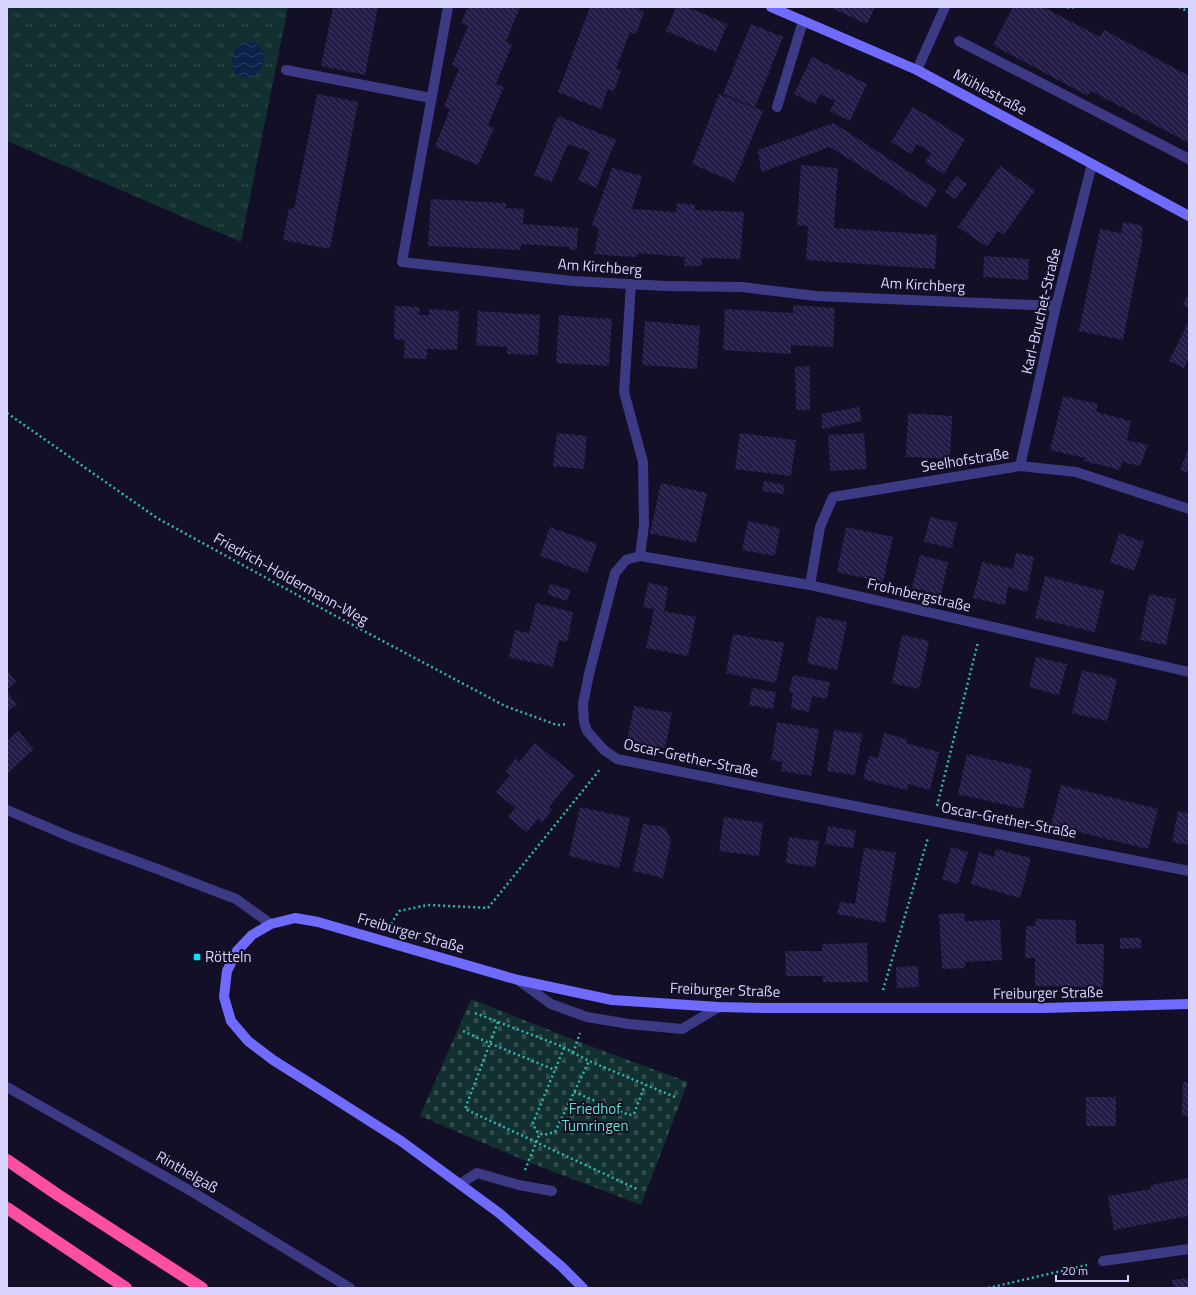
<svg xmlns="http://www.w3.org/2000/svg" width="1196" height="1295" font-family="'Titillium Web',sans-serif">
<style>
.grass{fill:url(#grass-tufts)}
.cemetery{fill:url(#cemetery-stones)}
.water{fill:url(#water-waves)}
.building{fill:url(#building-back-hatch)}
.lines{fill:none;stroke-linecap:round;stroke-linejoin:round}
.path{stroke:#2fb8b0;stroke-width:2.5;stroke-dasharray:2 3;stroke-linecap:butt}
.lane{stroke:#3d3a85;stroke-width:10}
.street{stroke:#3d3a85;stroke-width:10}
.secondary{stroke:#6f6bff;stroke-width:10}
.highway{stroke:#ff4fa3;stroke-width:12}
.poi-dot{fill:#00e5ff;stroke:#130f26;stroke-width:1.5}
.labels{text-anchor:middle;stroke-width:4;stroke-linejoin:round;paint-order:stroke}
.street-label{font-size:15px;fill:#d9d4ff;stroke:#130f26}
.poi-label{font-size:15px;fill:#d9d4ff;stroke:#130f26;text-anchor:start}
.park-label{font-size:15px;fill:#5fe0c0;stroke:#130f26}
</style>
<defs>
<pattern id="grass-tufts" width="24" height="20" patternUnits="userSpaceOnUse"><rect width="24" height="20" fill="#12302f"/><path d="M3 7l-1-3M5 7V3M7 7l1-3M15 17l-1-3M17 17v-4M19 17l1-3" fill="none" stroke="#344d4e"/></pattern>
<pattern id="cemetery-stones" width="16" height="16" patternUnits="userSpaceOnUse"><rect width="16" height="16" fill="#12302f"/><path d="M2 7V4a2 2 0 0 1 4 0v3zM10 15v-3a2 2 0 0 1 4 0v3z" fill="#344d4e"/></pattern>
<pattern id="water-waves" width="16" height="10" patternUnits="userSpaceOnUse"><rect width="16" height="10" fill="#0c2248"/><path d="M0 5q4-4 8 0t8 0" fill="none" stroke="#2f4163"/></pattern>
<pattern id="building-back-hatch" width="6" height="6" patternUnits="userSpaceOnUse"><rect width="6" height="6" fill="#241b47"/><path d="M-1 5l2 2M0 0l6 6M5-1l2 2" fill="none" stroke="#433b63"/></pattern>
</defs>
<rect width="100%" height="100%" fill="#130f26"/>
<path class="grass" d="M7 7H288L241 242 7 141Z"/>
<path class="cemetery" d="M471 999 582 1043 688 1082 641 1205 528 1162 420 1116Z"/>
<path class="water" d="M256 42 265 54 261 69 252 78 236 75C229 61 232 54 241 43Z"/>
<path class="building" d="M333 7H378L365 75 321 66Z
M468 7H520L506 42 512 45 496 84 504 87 488 125 494 128 478 165 435 147 450 109 444 107 459 68 452 65 468 26 461 23Z
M590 7H640L638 10 644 12 636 34 630 32 616 69 621 71 614 91 608 89 601 109 558 92Z
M676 7H687L727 24 716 52 666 31Z
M829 7H875L867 24Z
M1013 7H1043L1100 37 1104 30 1189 76V143L1091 91 1088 96 993 45Z
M751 24 783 37 755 107 723 94Z
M812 57 867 84 850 121 830 111 835 101 820 94 815 104 794 94Z
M317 94 358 102 330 249 283 240 289 208 294 209Z
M719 94 763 111 734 182 692 164Z
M913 107 965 139 944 174 925 163 931 153 917 144 911 154 891 142Z
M558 116 616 140 596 188 578 180 590 152 568 144 552 182 534 175Z
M834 123 937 190 926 208 830 147 761 172 758 150Z
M801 165 838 168 834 228 937 235 935 269 806 260 808 226 797 225Z
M1000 166 1035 190 1004 235 998 231 987 247 958 227Z
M612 168 642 176 632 209 676 212 677 203 695 205V210L744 212 740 259 702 258V266H684L685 257 638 253 637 257 617 256 594 254 599 229 592 225Z
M956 176 967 184 955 199 945 192Z
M431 199 506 203V208L524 209 523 224 578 228 577 250 569 249V247L521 244V250L428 246Z
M1123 222 1143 226 1141 237 1143 238 1123 340 1079 331 1100 229 1121 233Z
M984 256 1029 259 1028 280 983 277Z
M1189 291V308L1183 305Z
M793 305 835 308 833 347 791 345V354L723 350 725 309 793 313Z
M395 306 420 307 419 315H429V309L459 311 457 350 427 349V359L404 358 405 340 394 339Z
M478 311 540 315 538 355 507 354V347L476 345Z
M559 315 612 319 609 366 556 363Z
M1189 320V357L1184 368 1169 361Z
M645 321 700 326 697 369 642 365Z
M810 366V410H796L795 367Z
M1063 396 1098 404 1096 412 1131 421 1127 440 1148 445 1140 466 1122 462 1120 470 1084 461 1085 458 1050 450Z
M859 407 862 421 822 429V414Z
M908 413 952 416 950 459 906 457Z
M557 433 587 436 584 469 553 466Z
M740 433 796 440 791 476 735 469Z
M864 433 867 469 830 471 828 435Z
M1189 447V473L1180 470Z
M764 481 785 485 783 494 762 491Z
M661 483 707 493 696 543 650 533Z
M930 517 957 523 952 548 924 542Z
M748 521 780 528 775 556 742 550Z
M550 527 597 544 587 573 540 556Z
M846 527 893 537 883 582 837 572Z
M1119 533 1144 542 1134 571 1110 562Z
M1016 553 1034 557 1027 592 1008 587 1005 605 973 598 982 562 1013 569Z
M920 555 948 562 941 595 912 588Z
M1045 576 1104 591 1095 632 1035 618Z
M648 583 668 587 664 611 696 617 688 656 646 648 654 609 643 607Z
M550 584 571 590 567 601 547 594Z
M1149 594 1176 599 1166 645 1140 640Z
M536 603 573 612 567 642 559 640 553 667 509 657 515 630 529 633Z
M817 616 847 622 837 670 807 663Z
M733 634 784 643 776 683 726 673Z
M902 635 929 641 919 689 892 683Z
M1036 657 1067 664 1059 695 1029 687Z
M7 670 16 682 7 689Z
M1082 670 1117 679 1107 721 1072 713Z
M793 675 830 682 827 699 812 696 809 712 791 708 793 693 789 692Z
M752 688 776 692 773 709 749 705Z
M7 691 17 704 7 712Z
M634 706 672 713 665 748 627 741Z
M777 722 819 729 811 776 781 771 782 762 771 760Z
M834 730 862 734 855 775 827 771Z
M18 731 34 749 7 774V741Z
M884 733 907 739 906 743 939 752 930 790 908 784 907 790 863 779 869 756 878 758Z
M535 743 575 775 549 807 552 810 542 823 538 819 527 832 508 817 515 808 496 792 510 775 506 771 516 758 519 762Z
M967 754 1032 769 1023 809 958 794Z
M1061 785 1158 809 1148 849 1051 825Z
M580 807 630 818 619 868 569 856Z
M1178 811 1189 814V845L1172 842Z
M724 817 763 823 759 856 719 851Z
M643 824 665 827 671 841 663 878 633 871Z
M828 826 856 831 853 848 825 844Z
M789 837 819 841 815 867 786 863Z
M951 847 968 852 958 884 942 879Z
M864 848 896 853 885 923 837 914 840 902 855 904Z
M996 849 1031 858 1020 898 971 884 979 852 994 857Z
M964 913 965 921 1000 920 1002 960 965 962V968L942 969 939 914Z
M1036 919 1076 920V944H1104L1103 987 1035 986V958H1025L1026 926H1035Z
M1120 938H1141V948L1120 949Z
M867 943 868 982H823V976H786L785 951H822V944Z
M918 966 919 987 897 988 896 967Z
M1183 1082H1189V1116H1182Z
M1086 1097H1116V1126H1086Z
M1189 1178V1216L1114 1230 1108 1196 1151 1189V1185Z
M1189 1278V1288H1173L1172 1280Z"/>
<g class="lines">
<path class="path" d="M1067 7 1069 8 1074 7
M1179 7 1189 12
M7 413 157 518 332 614 505 706 557 725 567 724
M937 806 978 642
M391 924 399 911 428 905 488 908 601 768
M883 990 928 838
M475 1013 561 1046 589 1061 675 1097
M498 1022 465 1109 639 1190
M463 1031 489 1043 555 1070
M564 1048 533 1123 536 1131 543 1135 555 1132 589 1061
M573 1053 580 1033
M574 1092 629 1115 634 1114 645 1085
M525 1170 540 1133
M988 1288 1087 1265"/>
<path class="lane" d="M959 41 1189 159
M286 70 431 98
M777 107 803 21
M518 980 551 1004 587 1017 629 1024 682 1029 719 1007
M460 1184 477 1173 519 1185 552 1191"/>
<path class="street" d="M448 7 402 262 572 281 666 286 742 287 816 296 1056 306
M917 70 945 7
M631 284 624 392 643 462 644 525 640 556 626 560 615 573 589 674 583 704 584 722 587 731 604 750 617 759 767 789 1189 871
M1020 466 1056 306 1092 164
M640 556 810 585 1189 672
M810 585 820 527 833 497 1020 466 1076 472 1189 509
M7 810 73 838 160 870 236 899 271 924
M7 1087 196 1194 350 1288
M1103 1261 1189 1249"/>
<path class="secondary" d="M771 7 917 70 1189 216
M583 1288 562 1267 499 1213 401 1141 324 1092 273 1060 248 1041 231 1021 224 997 227 971 237 951 252 935 271 924 295 918 318 922 518 980 612 1000 719 1007 767 1008H1044L1189 1004"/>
<path class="highway" d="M7 1160 58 1195 202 1288
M7 1208 126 1288"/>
</g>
<rect class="poi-dot" x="193" y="953" width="8" height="8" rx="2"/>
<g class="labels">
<g class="street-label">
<text transform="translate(990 92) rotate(28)" y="5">Mühlestraße</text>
<text transform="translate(600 267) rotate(4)" y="5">Am Kirchberg</text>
<text transform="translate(923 285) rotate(3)" y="5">Am Kirchberg</text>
<text transform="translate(1041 311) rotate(-77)" y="5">Karl-Bruchet-Straße</text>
<text transform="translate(965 460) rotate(-9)" y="5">Seelhofstraße</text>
<text transform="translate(291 579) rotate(29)" y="5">Friedrich-Holdermann-Weg</text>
<text transform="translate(919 595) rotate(13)" y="5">Frohnbergstraße</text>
<text transform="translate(691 758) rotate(12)" y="5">Oscar-Grether-Straße</text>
<text transform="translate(1009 820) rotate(11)" y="5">Oscar-Grether-Straße</text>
<text transform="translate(411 933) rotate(16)" y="5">Freiburger Straße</text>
<text transform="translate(725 990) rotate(2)" y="5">Freiburger Straße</text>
<text transform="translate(1048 993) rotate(-1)" y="5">Freiburger Straße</text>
<text transform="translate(187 1172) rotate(30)" y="5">Rinthelgaß</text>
</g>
<g class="poi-label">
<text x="205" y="962">Rötteln</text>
</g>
<g class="park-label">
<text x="595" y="1114">Friedhof<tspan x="595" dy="17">Tumringen</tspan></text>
</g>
</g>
<rect width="1196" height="1295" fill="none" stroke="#d9d4ff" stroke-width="16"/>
<path d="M1056 1275v6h72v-6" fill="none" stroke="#d9d4ff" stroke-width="2"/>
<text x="1062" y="1275" font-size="12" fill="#d9d4ff" stroke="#130f26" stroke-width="3" paint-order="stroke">20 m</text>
</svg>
